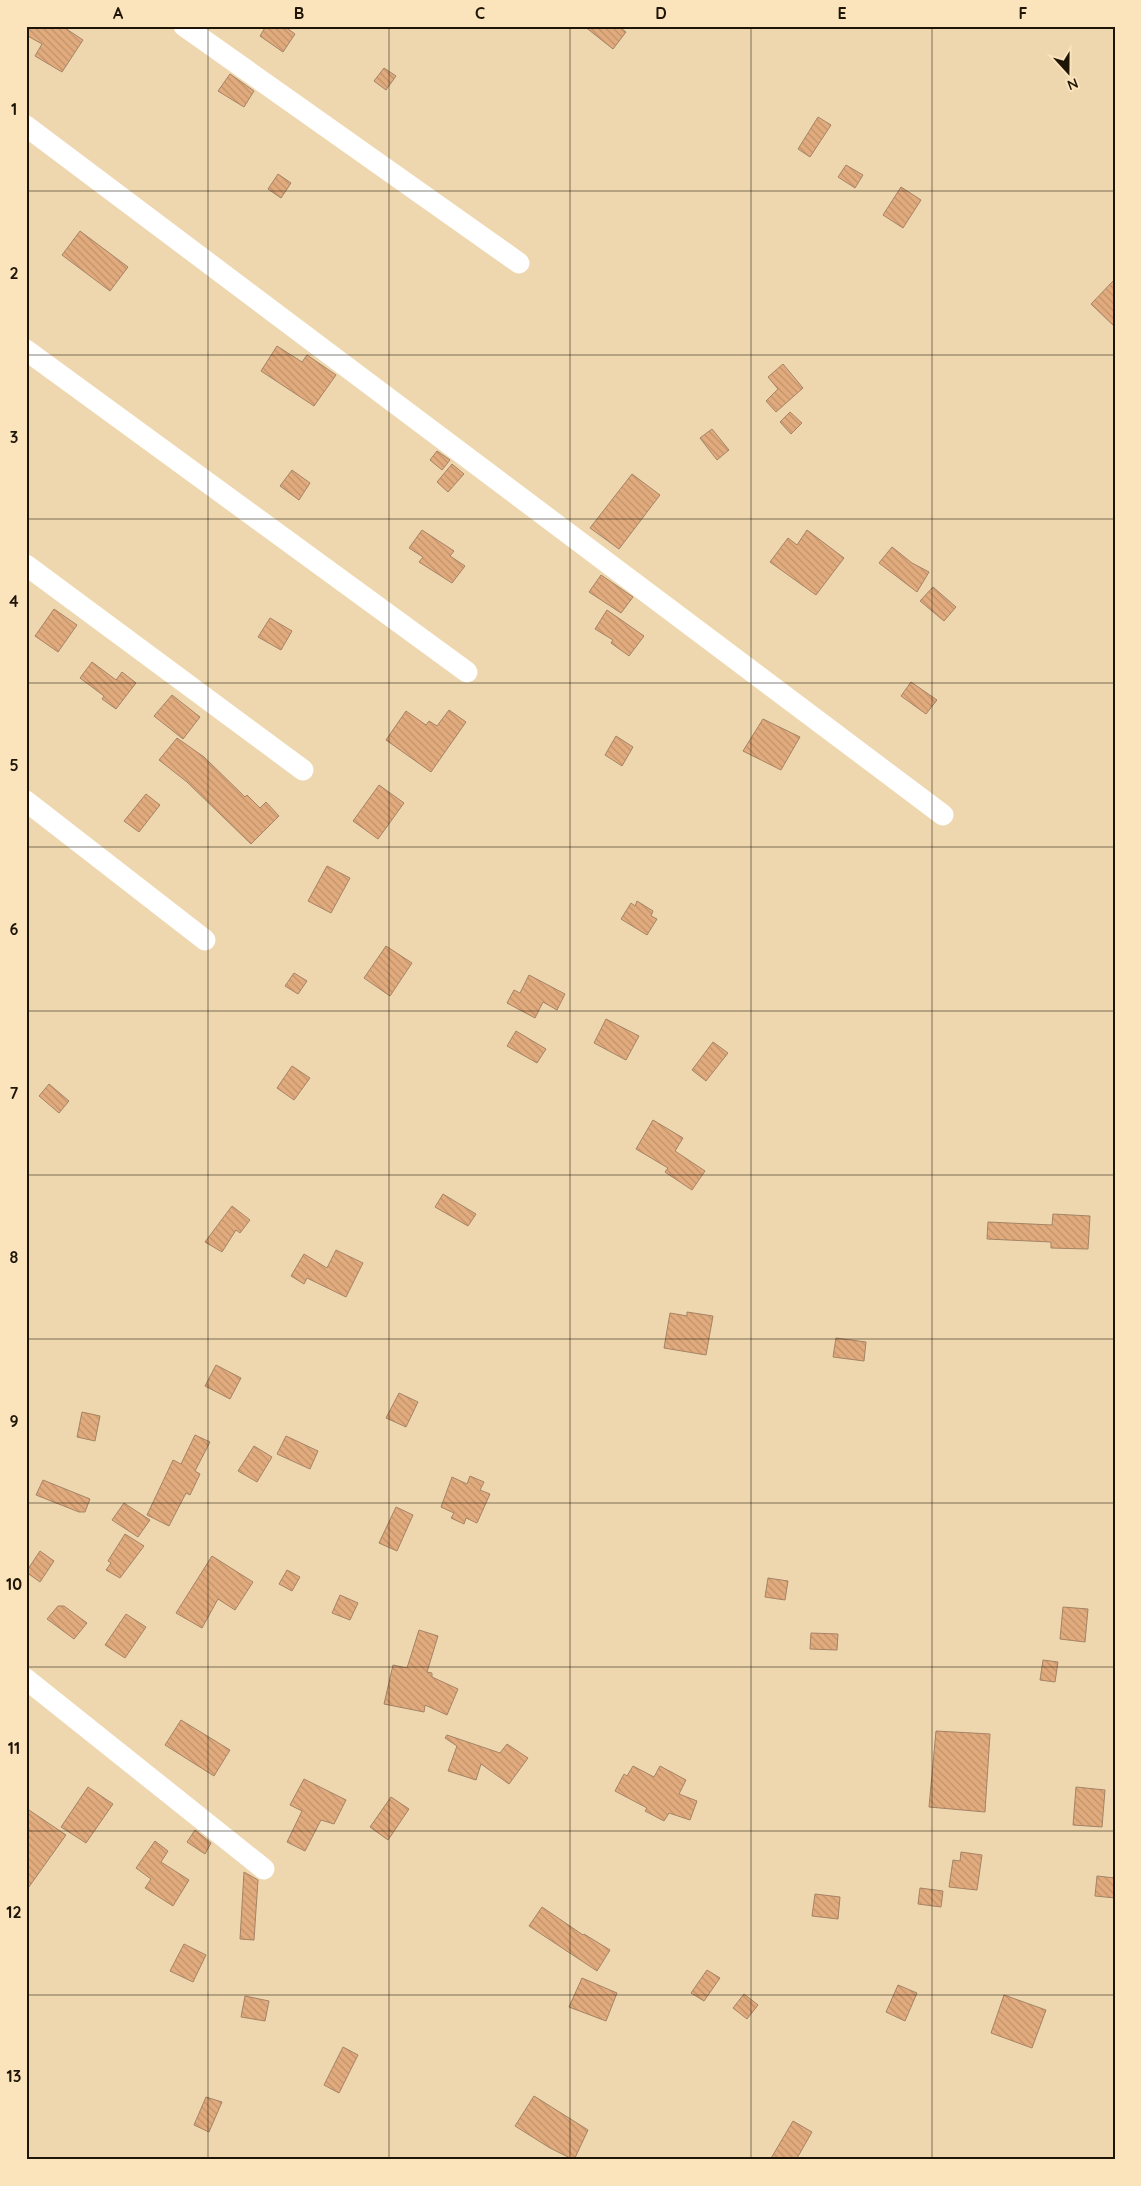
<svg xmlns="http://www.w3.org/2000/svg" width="1141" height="2186" font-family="Quicksand,sans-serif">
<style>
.building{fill:url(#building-back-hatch);stroke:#a58366}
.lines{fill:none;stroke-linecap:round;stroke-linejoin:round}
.minor{stroke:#fff;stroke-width:21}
.grid{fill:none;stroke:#1e1507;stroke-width:1;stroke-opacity:0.55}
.neatline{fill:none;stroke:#1e1507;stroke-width:2}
.grid-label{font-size:16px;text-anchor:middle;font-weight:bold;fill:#1e1507}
</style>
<defs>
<pattern id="building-back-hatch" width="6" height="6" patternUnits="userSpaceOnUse" patternTransform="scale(1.25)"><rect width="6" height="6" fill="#e1ab7d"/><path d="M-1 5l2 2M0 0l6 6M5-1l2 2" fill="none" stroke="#c1926b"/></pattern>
</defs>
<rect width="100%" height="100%" fill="#eed7ae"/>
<path class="building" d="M26 26H62L83 40 62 72 35 56 42 44 26 35Z
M266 26H284L295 34 283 52 260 36Z
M584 26H618L626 32 613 49Z
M384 68 396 76 386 90 374 81Z
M230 74 254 91 244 107 218 91Z
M818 117 831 125 810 157 798 149Z
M846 165 863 175 855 188 838 177Z
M278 174 291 183 281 198 268 189Z
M901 187 921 200 903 228 883 215Z
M80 231 128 267 110 291 62 255Z
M1115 279V327L1091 304Z
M277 346 302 362 307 355 336 375 314 406 261 371Z
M783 364 803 388 776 412 766 401 778 389 768 377Z
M790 412 802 423 791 434 780 422Z
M712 429 729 450 717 460 700 438Z
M437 451 450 460 442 470 430 460Z
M452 464 464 474 448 492 437 482Z
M292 470 310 483 299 500 280 486Z
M632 474 660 495 619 549 590 528Z
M422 530 454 551 450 556 465 566 452 583 419 562 423 557 409 548Z
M807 530 844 558 816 595 770 562 788 538 797 545Z
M892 547 912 563 929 572 917 592 879 563Z
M601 575 633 597 621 613 589 592Z
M933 587 956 607 944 621 920 601Z
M54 609 77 625 58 652 35 636Z
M607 610 644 636 629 656 611 643 613 640 595 629Z
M270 618 292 631 281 650 258 637Z
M92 662 116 680 122 672 136 683 116 709 102 699 104 696 80 678Z
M911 682 937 700 926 714 901 696Z
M172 695 200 717 183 739 154 716Z
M449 710 466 722 431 772 386 740 406 711 426 725 429 721 437 726Z
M763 719 800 737 781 770 743 751Z
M616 736 633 747 622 766 605 755Z
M177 738 204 757 245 797 247 795 260 808 266 802 279 816 251 844 187 782 159 760Z
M379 785 404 803 378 839 353 821Z
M146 794 160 805 139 832 124 821Z
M327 866 350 878 331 913 308 901Z
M637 901 653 911 651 916 657 919 647 935 621 919 631 903 635 906Z
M386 946 412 963 390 996 364 978Z
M294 973 307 981 298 994 285 986Z
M529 975 565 994 557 1010 543 1002 535 1018 507 1003 514 990 520 993Z
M606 1019 639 1036 626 1060 594 1043Z
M516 1031 546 1049 537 1063 507 1046Z
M713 1042 728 1053 706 1081 692 1070Z
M292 1066 310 1078 294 1100 277 1088Z
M49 1084 69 1101 59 1113 39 1096Z
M653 1120 683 1138 675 1151 705 1171 692 1190 665 1172 668 1168 636 1149Z
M443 1194 476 1214 468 1226 435 1207Z
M232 1206 250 1220 240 1233 236 1230 222 1252 205 1242Z
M1053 1214 1090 1216 1088 1249 1051 1248V1242L987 1239 988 1222 1052 1225Z
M336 1250 363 1263 346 1297 307 1278 304 1284 291 1276 304 1254 327 1268Z
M687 1312 713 1316 706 1355 664 1348 670 1313 687 1316Z
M836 1338 866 1342 864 1361 833 1357Z
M216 1365 241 1378 230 1399 205 1386Z
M399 1393 418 1402 406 1427 386 1418Z
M82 1412 100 1416 95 1441 77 1437Z
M195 1435 210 1442 195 1471 200 1474 190 1495 186 1493 169 1526 147 1515 173 1460 181 1464Z
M286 1436 318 1451 310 1469 277 1454Z
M254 1446 272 1457 257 1482 238 1471Z
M470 1476 484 1482 480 1490 490 1494 477 1523 466 1518 464 1524 451 1518 454 1513 441 1507 452 1477 467 1484Z
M43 1480 90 1499 85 1512H79L36 1495Z
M124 1503 150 1520 138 1537 112 1520Z
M396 1507 413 1515 397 1551 379 1543Z
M125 1534 144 1546 120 1578 106 1570 111 1563 108 1561Z
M40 1551 54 1561 40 1582 26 1572Z
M212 1556 253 1582 235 1610 218 1599 202 1628 176 1613Z
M287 1570 300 1577 292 1591 279 1584Z
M768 1578 788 1581 785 1600 765 1597Z
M340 1595 358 1603 350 1620 332 1613Z
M58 1606H64L87 1623 74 1639 47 1619Z
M1063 1607 1088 1609 1085 1642 1060 1639Z
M126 1614 146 1627 125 1658 105 1645Z
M419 1630 438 1636 427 1672 432 1673V1677L458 1689 447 1715 425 1705 424 1712 384 1704 393 1665 407 1668Z
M811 1633 838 1634 837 1650 810 1649Z
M1043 1660 1058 1662 1055 1682 1040 1680Z
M181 1720 230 1750 214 1776 165 1745Z
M936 1731 990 1734 985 1812 929 1807Z
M447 1735 500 1753 507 1744 528 1758 509 1784 481 1764 476 1780 448 1771 457 1746 445 1738Z
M633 1766 654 1777 660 1766 686 1780 679 1794 697 1801 690 1820 669 1813 664 1821 645 1811 647 1808 615 1791 624 1774 627 1776Z
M304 1779 346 1800 334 1824 321 1820 305 1851 287 1842 302 1811 290 1805Z
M88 1787 113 1804 86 1843 61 1827Z
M1076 1787 1105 1790 1102 1827 1073 1825Z
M391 1797 409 1809 388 1840 370 1827Z
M26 1808 66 1835 26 1891Z
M195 1830 211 1843 205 1854 187 1842Z
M155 1841 168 1851 161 1862 189 1880 173 1906 145 1888 151 1879 136 1868Z
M961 1852 982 1855 977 1890 949 1887 953 1860 960 1861Z
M244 1872 258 1880 254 1940 240 1939Z
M1097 1876 1115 1878V1898L1095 1896Z
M920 1888 943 1891 941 1907 918 1904Z
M815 1894 840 1897 838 1919 812 1916Z
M542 1907 583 1935 584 1934 610 1950 597 1971 529 1926Z
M184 1944 206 1955 193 1982 170 1971Z
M707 1970 720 1978 704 2001 691 1993Z
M582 1978 617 1993 606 2021 569 2007Z
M898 1985 917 1993 905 2021 886 2012Z
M744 1994 758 2005 747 2019 733 2008Z
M1004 1995 1046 2010 1032 2048 991 2033Z
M245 1996 269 2001 265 2021 241 2017Z
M343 2047 358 2055 339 2093 324 2085Z
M534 2096 588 2130 574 2160 550 2148 515 2126Z
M206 2097 222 2102 209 2132 194 2125Z
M793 2121 812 2132 796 2160H770Z"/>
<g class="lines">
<path class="minor" d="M184 26 519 263
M26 126 943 815
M26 350 467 672
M26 565 303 770
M26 801 205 940
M26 1679 264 1869"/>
</g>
<path class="grid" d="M208 26V2160M389 26V2160M570 26V2160M751 26V2160M932 26V2160M26 191H1115M26 355H1115M26 519H1115M26 683H1115M26 847H1115M26 1011H1115M26 1175H1115M26 1339H1115M26 1503H1115M26 1667H1115M26 1831H1115M26 1995H1115"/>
<rect width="1141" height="2186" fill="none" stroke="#fbe4bb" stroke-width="55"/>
<g transform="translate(1068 72) rotate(159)" stroke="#fbe4bb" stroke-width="4" paint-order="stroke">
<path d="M0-4L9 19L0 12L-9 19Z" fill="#1e1507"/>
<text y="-8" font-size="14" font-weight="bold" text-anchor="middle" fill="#1e1507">N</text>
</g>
<rect x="28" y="28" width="1086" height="2130" class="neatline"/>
<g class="grid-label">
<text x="118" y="19">A</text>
<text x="299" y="19">B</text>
<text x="480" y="19">C</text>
<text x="661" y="19">D</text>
<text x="842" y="19">E</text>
<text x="1023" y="19">F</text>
<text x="14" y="115">1</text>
<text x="14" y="279">2</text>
<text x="14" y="443">3</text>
<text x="14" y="607">4</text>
<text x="14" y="771">5</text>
<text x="14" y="935">6</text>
<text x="14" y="1099">7</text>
<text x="14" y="1263">8</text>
<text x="14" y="1427">9</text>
<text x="14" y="1590">10</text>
<text x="14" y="1754">11</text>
<text x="14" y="1918">12</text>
<text x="14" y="2082">13</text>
</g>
</svg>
